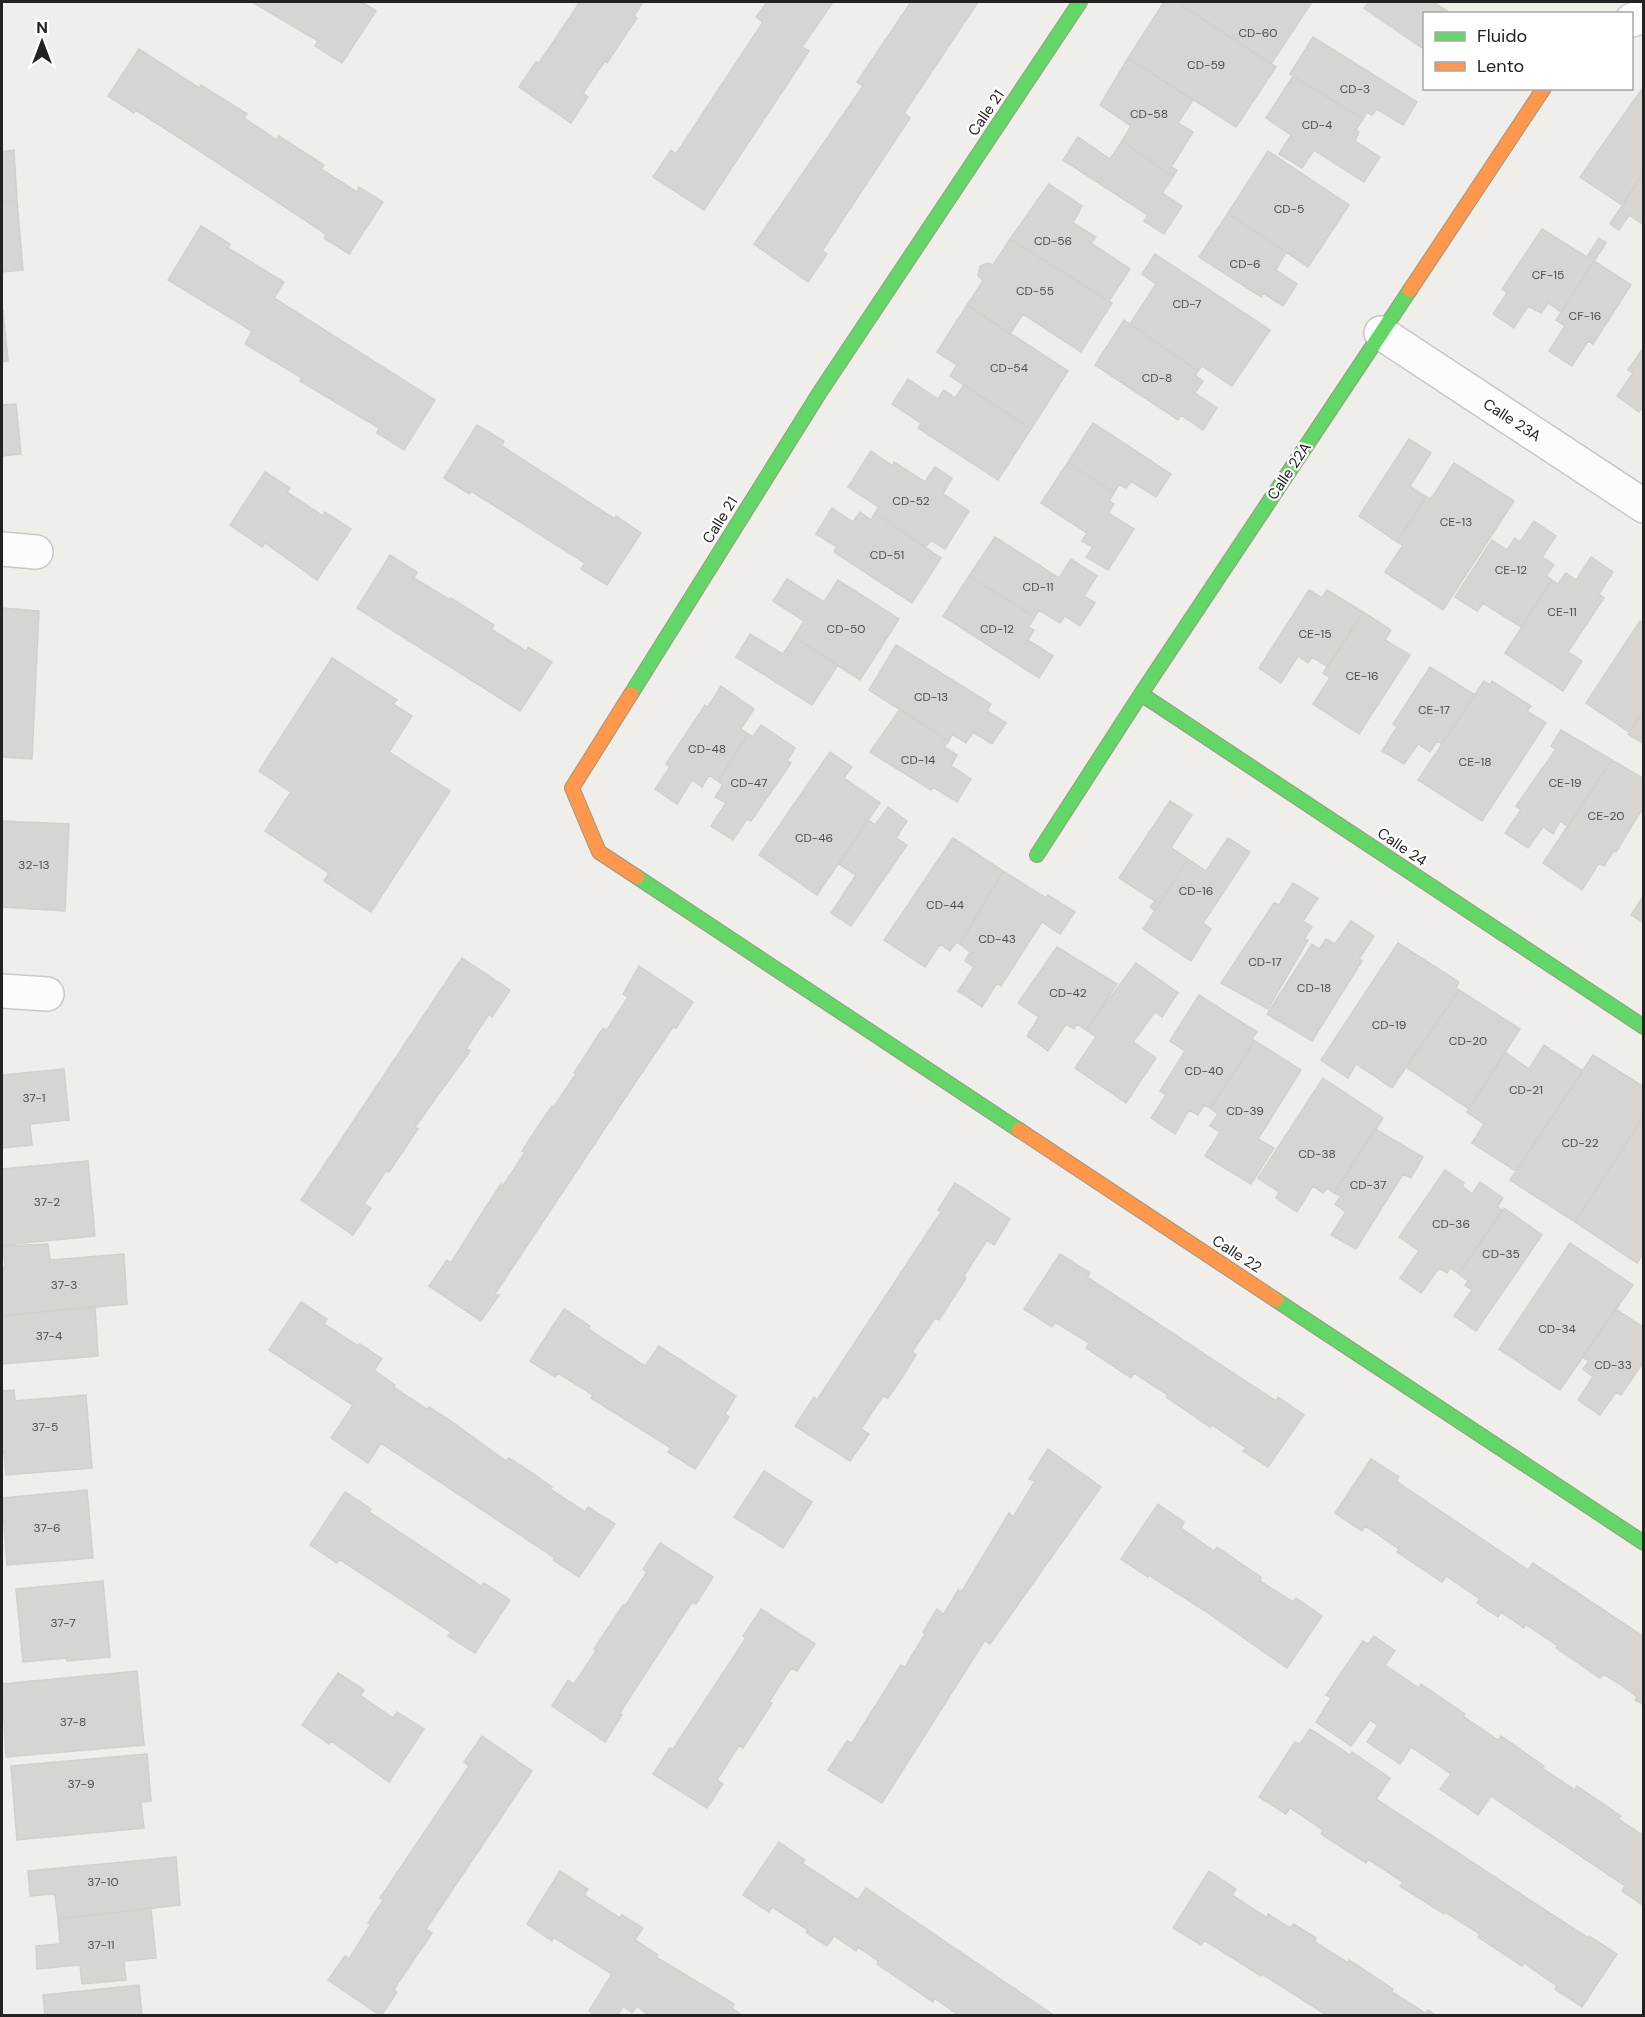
<svg xmlns="http://www.w3.org/2000/svg" width="1645" height="2017" font-family="'DM Sans',sans-serif">
<style>
.building{fill:#d7d4d2;stroke:#d3d0cc;stroke-width:1.5}
.lines{fill:none;stroke-linecap:round;stroke-linejoin:round}
.street-casing{stroke:#c9c8c7;stroke-width:36}
.fast-casing{stroke:#999a82;stroke-width:16}
.slow-casing{stroke:#999a82;stroke-width:16}
.street{stroke:#fdfcfc;stroke-width:33}
.fast{stroke:#63d668;stroke-width:14}
.slow{stroke:#ff974d;stroke-width:14}
.labels{text-anchor:middle;stroke-width:4.5;stroke-linejoin:round;paint-order:stroke}
.number-label{font-size:12px;fill:#4f4e4e}
.street-label{font-size:15px;fill:#222;stroke:#fff}
</style>
<rect width="100%" height="100%" fill="#f0eeeb"/>
<path class="building" d="M252 2H362L376 11 342 63 315 46 318 41Z
M580 2H643L634 16 637 18 607 63 605 61 583 93 588 97 571 123 519 87 536 62 539 63Z
M767 2H833L802 47 809 51 704 210 653 177 671 150 676 154 763 22 756 17Z
M911 2H978L904 113 910 118 822 251 827 254 808 282 754 244 863 86 857 82Z
M1164 2H1177L1276 67 1236 127 1128 58Z
M1177 2H1312L1271 64Z
M1369 2H1437L1436 4 1447 11 1445 14H1424V44L1422 48 1364 8Z
M1313 37 1417 102 1403 125 1377 109 1372 115 1367 112 1363 119 1290 74Z
M139 49 199 88 201 85 247 114 244 118 277 140 279 136 324 165 321 169 357 192 359 187 383 202 349 254 324 238 326 234 192 146 136 110 134 113 108 96Z
M1128 58 1193 100 1178 123 1193 132 1171 167 1177 170 1173 177 1122 141 1131 126 1100 105Z
M1293 76 1363 119 1356 130 1359 132 1355 141 1380 157 1364 182 1314 150 1302 168 1279 154 1291 135 1266 118Z
M1644 86V172L1622 205 1580 177Z
M1078 137 1110 159 1122 141 1173 177 1162 193 1182 206 1164 234 1144 221 1148 215 1063 160Z
M14 150 17 201 2 202V152Z
M1268 151 1349 205 1308 267 1228 213Z
M1644 172V225L1629 215 1619 230 1610 224Z
M1049 184 1082 206 1073 223 1096 237 1091 243 1130 269 1109 301 1010 239Z
M17 201 23 270 2 272V202Z
M1228 213 1286 252 1276 270 1297 284 1283 306 1263 293 1261 297 1199 257Z
M201 226 230 244 228 248 284 282 274 298 435 400 404 450 377 433 379 428 300 381 302 378 245 344 252 331 168 280Z
M1542 229 1587 257 1599 238 1606 243 1561 312 1548 303 1541 313 1528 306 1514 328 1493 314 1507 293 1502 289Z
M1010 239 1112 303 1081 352 1023 314 1010 334 967 305 983 281 978 275 980 266 988 263 993 265Z
M1155 254 1270 330 1232 386 1202 366 1198 371 1130 324 1156 284 1142 274Z
M1594 261 1631 285 1593 344 1588 341 1572 366 1549 351 1565 326 1556 320Z
M967 305 1068 371 1031 429 950 376 957 365 937 352Z
M2 310H3L8 361 2 362Z
M1124 320 1198 371 1195 375 1203 381 1195 393 1217 408 1203 430 1181 415 1178 420 1095 365Z
M1644 347V405L1639 412 1617 396 1633 373 1628 370Z
M908 379 938 399 944 390 955 398 964 385 1031 429 998 480 918 428 921 423 892 404Z
M16 404 21 454 2 456V405Z
M1093 423 1171 474 1156 497 1131 481 1126 488 1119 484 1114 493 1068 462Z
M477 425 504 441 502 446 615 519 616 516 641 533 607 585 581 569 585 563 471 491 469 494 444 478Z
M1409 439 1431 453 1410 486 1426 497 1397 542 1359 516Z
M871 451 893 466 894 462 925 482 935 467 952 478 943 494 969 511 945 549 931 540 926 547 875 513 879 507 848 487Z
M1068 462 1114 493 1109 501 1114 504 1108 513 1134 529 1108 570 1086 557 1093 547 1082 541 1087 533 1041 503Z
M1454 463 1514 501 1443 610 1385 572 1403 545 1397 542 1426 497 1431 499Z
M265 472 290 488 287 492 323 516 325 512 351 529 317 580 265 543 262 547 230 525Z
M832 508 853 522 860 512 871 520 875 513 941 558 912 603 834 552 837 547 816 534Z
M1534 521 1556 536 1542 557 1554 565 1546 576 1552 580 1521 627 1483 603 1477 611 1455 597 1492 540 1507 550 1515 538 1520 542Z
M995 537 1059 578 1071 559 1097 576 1084 596 1095 603 1080 626 1065 616 1060 623 1039 610 1035 617 969 576Z
M390 555 417 572 414 578 450 600 451 598 494 625 491 629 526 651 528 647 552 662 520 711 357 608Z
M1591 557 1613 572 1599 594 1604 598 1568 652 1582 661 1563 691 1505 653 1552 580 1558 584 1566 573 1576 580Z
M969 576 1035 617 1028 627 1034 630 1028 640 1053 656 1039 678 943 616Z
M787 579 824 602 838 580 899 619 860 680 794 637 804 621 773 601Z
M1309 590 1322 598 1327 590 1363 612 1328 667 1312 657 1308 663 1298 656 1281 683 1259 668Z
M2 608 39 611 32 759 2 757Z
M1363 612 1391 630 1385 640 1410 655 1359 734 1313 704 1330 678 1323 673Z
M1640 621 1644 624V710L1629 732 1586 703Z
M750 634 783 654 794 637 838 665 812 705 736 657Z
M896 645 991 704 987 711 1006 723 992 744 973 732 966 743 952 734 949 741 869 690Z
M332 658 397 700 393 704 412 716 389 752 450 791 371 912 324 881 329 873 265 831 291 792 259 771Z
M1430 667 1475 695 1442 744 1437 741 1430 752 1418 744 1404 764 1382 751 1397 727 1393 724Z
M1484 681 1490 685 1492 681 1531 706 1527 711 1546 723 1482 821 1418 780Z
M721 686 754 709 741 729 748 734 718 781 709 775 702 787 692 780 677 804 655 789 670 767 666 764 705 705 708 707Z
M900 709 949 741 944 747 957 755 951 766 971 779 957 802 933 787 931 790 870 752Z
M1644 710V744L1628 734Z
M761 725 795 748 787 761 791 763 751 821 747 819 733 840 711 826 726 803 715 797 723 785 718 781 748 734 753 737Z
M1561 730 1612 760 1568 827 1560 821 1553 834 1543 827 1528 848 1505 833 1521 810 1516 806 1556 749 1551 746Z
M830 752 852 767 844 778 880 803 817 895 759 855Z
M1612 760 1644 779V806L1616 852 1614 850 1604 866 1599 863 1582 890 1543 863Z
M1170 801 1192 815 1171 847 1188 859 1155 911 1150 907 1155 901 1119 878Z
M888 807 907 821 896 838 907 845 851 926 831 913 856 875 839 864 868 820 875 825Z
M2 821 69 824 65 911 2 907Z
M953 838 1003 871 960 944 956 942 950 951 940 944 925 967 884 940Z
M1228 838 1250 852 1203 923 1211 929 1191 961 1143 929 1188 859 1206 871Z
M1003 871 1046 898 1048 895 1075 912 1060 934 1042 922 1004 981 1001 986 997 983 982 1007 958 991 974 967 965 961 970 952 960 944Z
M1293 883 1318 898 1303 921 1312 927 1304 939 1308 940 1268 1009 1221 983 1274 903 1279 905Z
M1644 895V923L1631 915Z
M1351 921 1374 936 1359 959 1362 961 1312 1041 1267 1014 1312 944 1319 949 1326 939 1335 944Z
M1398 943 1459 982 1456 988 1459 990 1392 1088 1356 1064 1348 1078 1321 1060Z
M1057 947 1117 984 1086 1030 1077 1024 1074 1029 1066 1024 1048 1051 1027 1036 1039 1017 1018 1003Z
M462 958 510 990 492 1017 489 1014 466 1049 470 1051 415 1127 418 1129 389 1172 386 1171 364 1204 371 1208 353 1235 301 1200Z
M1136 963 1178 993 1162 1017 1155 1012 1133 1042 1156 1058 1126 1103 1075 1068 1096 1037 1086 1030Z
M639 966 693 1002 676 1028 673 1027 635 1083 495 1294 499 1295 481 1321 429 1286 447 1260 451 1263 486 1207 501 1184 503 1186 525 1152 522 1151 537 1128 552 1106 553 1108 576 1074 574 1073 603 1028 606 1031 628 997 623 994Z
M1459 990 1520 1029 1469 1109 1406 1067Z
M1199 995 1257 1032 1252 1039 1255 1041 1210 1108 1204 1105 1198 1115 1189 1110 1175 1134 1151 1118 1166 1095 1160 1091 1185 1051 1170 1041Z
M1255 1041 1301 1070 1258 1139 1274 1148 1251 1184 1205 1156 1220 1132 1210 1126 1218 1114 1210 1108Z
M1544 1045 1583 1071 1516 1171 1472 1143 1484 1124 1467 1112 1505 1052 1529 1069Z
M1593 1055 1644 1087V1116L1575 1222 1510 1180Z
M64 1069 69 1120 30 1124 32 1145 2 1148V1075Z
M1323 1078 1383 1118 1334 1193 1327 1188 1323 1193 1313 1186 1297 1212 1276 1198 1279 1192 1258 1178Z
M1644 1116V1253L1637 1263 1575 1222Z
M1375 1129 1423 1157 1411 1178 1403 1174 1356 1249 1331 1235 1346 1212 1335 1204 1341 1196 1334 1193Z
M88 1161 95 1236 2 1245V1169Z
M1445 1170 1464 1183 1462 1186 1472 1194 1480 1182 1503 1198 1497 1207 1502 1210 1459 1274 1451 1268 1447 1273 1439 1268 1421 1293 1400 1278 1419 1251 1399 1237Z
M955 1183 1010 1219 994 1245 987 1240 964 1276 966 1278 939 1320 935 1318 912 1352 916 1355 903 1376 888 1398 883 1396 861 1429 869 1434 850 1461 795 1426 814 1397 817 1400 941 1212 938 1210Z
M1504 1208 1542 1235 1476 1331 1454 1316 1472 1290 1465 1285 1468 1281 1459 1274Z
M1570 1243 1633 1285 1560 1390 1499 1349Z
M48 1244 50 1260 124 1254 127 1304 2 1316V1267H5L3 1246Z
M1060 1254 1090 1273 1087 1277 1276 1401 1278 1397 1304 1415 1268 1467 1243 1451 1246 1448 1212 1425 1210 1427 1166 1397 1168 1395 1134 1373 1131 1378 1086 1348 1089 1343 1055 1322 1052 1327 1024 1309Z
M301 1302 327 1319 324 1324 358 1346 360 1344 382 1359 374 1370 395 1385 393 1387 428 1410 429 1407 451 1421 506 1461 509 1458 531 1472 552 1487 550 1489 585 1512 588 1507 615 1524 579 1577 553 1560 555 1558 381 1443 368 1463 331 1438 353 1405 269 1350Z
M95 1306 98 1356 2 1364V1316Z
M564 1309 590 1326 588 1329 645 1366 659 1346 736 1396 725 1414 729 1417 695 1469 668 1452 671 1448 591 1398 593 1395 558 1373 555 1377 530 1361Z
M1616 1309 1644 1328V1361L1621 1395 1616 1392 1600 1415 1578 1400 1593 1377 1583 1369 1589 1361 1582 1357Z
M14 1390 15 1401 86 1395 92 1468 6 1475 4 1452 2 1453V1391Z
M1048 1449 1101 1487 990 1644 985 1640 882 1803 828 1770 847 1741 852 1743 901 1665 905 1667 925 1634 923 1632 937 1609 944 1614 958 1590 962 1591 1009 1513 1013 1517 1035 1481 1029 1479Z
M1371 1459 1399 1477 1396 1481 1528 1570 1533 1563 1644 1637V1705L1635 1700 1637 1697 1620 1684 1603 1674 1600 1678 1556 1648 1558 1646 1525 1624 1524 1628 1501 1612 1498 1617 1477 1603 1480 1599 1446 1576 1442 1582 1397 1552 1399 1549 1365 1526 1362 1531 1335 1513Z
M764 1471 812 1502 783 1548 734 1517Z
M87 1490 93 1558 7 1565 2 1498Z
M345 1492 371 1509 369 1512 481 1586 484 1583 510 1600 475 1653 448 1636 451 1632 339 1559 337 1563 310 1545Z
M1158 1504 1184 1522 1181 1528 1214 1551 1217 1547 1261 1577 1260 1581 1293 1602 1296 1598 1322 1616 1287 1668 1205 1611 1149 1575 1148 1577 1121 1559Z
M660 1543 713 1577 696 1604 692 1602 619 1714 622 1715 605 1742 552 1706 568 1680 574 1684 596 1651 594 1649 623 1605 625 1606 647 1572 643 1569Z
M103 1581 110 1657 67 1661V1658L23 1662 16 1589Z
M761 1609 815 1644 797 1671 791 1668 769 1702 772 1703 743 1748 739 1745 717 1780 723 1784 707 1808 653 1774 670 1748 673 1749 746 1638 743 1636Z
M1374 1636 1395 1651 1385 1665 1419 1688 1421 1684 1465 1714 1463 1716 1498 1740 1501 1736 1544 1766 1542 1768 1575 1790 1577 1786 1621 1816 1618 1819 1644 1836V1906L1622 1891 1625 1886 1491 1796 1478 1815 1440 1789 1451 1774 1411 1747 1400 1764 1367 1742 1378 1725 1370 1720 1351 1746 1316 1722 1331 1698 1326 1695 1363 1641 1368 1644Z
M137 1671 144 1745 6 1757 2 1684Z
M338 1673 364 1690 360 1695 393 1718 397 1712 424 1729 389 1782 331 1741 329 1744 302 1725Z
M1310 1729 1350 1755 1352 1752 1390 1778 1376 1799 1588 1938 1589 1936 1617 1954 1582 2007 1555 1989 1557 1986 1524 1963 1522 1966 1478 1937 1480 1934 1445 1912 1444 1914 1400 1886 1403 1882 1368 1859 1366 1863 1321 1834 1323 1830 1290 1808 1286 1814 1259 1797 1295 1742 1300 1744Z
M482 1736 532 1771 426 1929 432 1933 394 1989 397 1992 381 2016 328 1980 345 1956 349 1959 371 1924 368 1923 383 1900 380 1898 469 1766 464 1762Z
M147 1754 151 1801 141 1802 144 1828 17 1840 11 1766Z
M779 1842 805 1860 802 1863 858 1900 866 1888 1055 2016H960L934 1998 933 2002 877 1964 878 1961 858 1947 856 1951 834 1936 827 1946 808 1934 806 1932 808 1930 772 1907 769 1912 743 1895Z
M176 1857 180 1905 58 1919 55 1894 30 1896 28 1871Z
M560 1871 588 1889 584 1895 620 1918 622 1915 643 1928 635 1940 658 1955 656 1957 734 2004 732 2008 743 2016H650L637 2006 632 2013 623 2006 617 2016H596L589 2011 612 1974 553 1937 552 1941 527 1924Z
M1209 1871 1236 1889 1232 1895 1267 1918 1268 1914 1290 1928 1294 1924 1316 1938 1315 1942 1348 1963 1349 1960 1393 1989 1392 1992 1425 2013 1428 2010 1437 2016H1328L1262 1974 1261 1976 1204 1940 1201 1945 1173 1928Z
M151 1908 156 1958 124 1961 126 1980 82 1984 80 1965 37 1969 36 1946 60 1944 58 1919Z
M139 1985 142 2016H45L43 1995Z"/>
<g class="lines">
<g class="street-casing">
<path id="street" d="M1632 20 1644 16
M1381 333 1644 506
M2 549 36 552
M2 991 47 994"/>
</g>
<g class="fast-casing">
<path id="fast" d="M631 694 820 392 1080 2
M1141 694 1644 1027
M1037 855 1141 694 1410 290
M637 877 1019 1130
M1276 1300 1644 1543"/>
</g>
<g class="slow-casing">
<path id="slow" d="M1410 290 1544 88
M631 694 572 788 599 852 637 877
M1019 1130 1276 1300"/>
</g>
<use href="#street" class="street"/>
<use href="#fast" class="fast"/>
<use href="#slow" class="slow"/>
</g>
<g class="labels">
<g class="number-label">
<text x="1258" y="37">CD-60</text>
<text x="1206" y="69">CD-59</text>
<text x="1355" y="93">CD-3</text>
<text x="1149" y="118">CD-58</text>
<text x="1317" y="129">CD-4</text>
<text x="1289" y="213">CD-5</text>
<text x="1053" y="245">CD-56</text>
<text x="1245" y="268">CD-6</text>
<text x="1548" y="279">CF-15</text>
<text x="1035" y="295">CD-55</text>
<text x="1187" y="308">CD-7</text>
<text x="1585" y="320">CF-16</text>
<text x="1009" y="372">CD-54</text>
<text x="1157" y="382">CD-8</text>
<text x="911" y="505">CD-52</text>
<text x="1456" y="526">CE-13</text>
<text x="887" y="559">CD-51</text>
<text x="1511" y="574">CE-12</text>
<text x="1038" y="591">CD-11</text>
<text x="1562" y="616">CE-11</text>
<text x="846" y="633">CD-50</text>
<text x="997" y="633">CD-12</text>
<text x="1315" y="638">CE-15</text>
<text x="1362" y="680">CE-16</text>
<text x="931" y="701">CD-13</text>
<text x="1434" y="714">CE-17</text>
<text x="707" y="753">CD-48</text>
<text x="918" y="764">CD-14</text>
<text x="1475" y="766">CE-18</text>
<text x="749" y="787">CD-47</text>
<text x="1565" y="787">CE-19</text>
<text x="1606" y="820">CE-20</text>
<text x="814" y="842">CD-46</text>
<text x="34" y="869">32-13</text>
<text x="1196" y="895">CD-16</text>
<text x="945" y="909">CD-44</text>
<text x="997" y="943">CD-43</text>
<text x="1265" y="966">CD-17</text>
<text x="1314" y="992">CD-18</text>
<text x="1068" y="997">CD-42</text>
<text x="1389" y="1029">CD-19</text>
<text x="1468" y="1045">CD-20</text>
<text x="1204" y="1075">CD-40</text>
<text x="1526" y="1094">CD-21</text>
<text x="34" y="1102">37-1</text>
<text x="1245" y="1115">CD-39</text>
<text x="1580" y="1147">CD-22</text>
<text x="1317" y="1158">CD-38</text>
<text x="1368" y="1189">CD-37</text>
<text x="47" y="1206">37-2</text>
<text x="1451" y="1228">CD-36</text>
<text x="1501" y="1258">CD-35</text>
<text x="64" y="1289">37-3</text>
<text x="1557" y="1333">CD-34</text>
<text x="49" y="1340">37-4</text>
<text x="1613" y="1369">CD-33</text>
<text x="45" y="1431">37-5</text>
<text x="47" y="1532">37-6</text>
<text x="63" y="1627">37-7</text>
<text x="73" y="1726">37-8</text>
<text x="81" y="1788">37-9</text>
<text x="103" y="1886">37-10</text>
<text x="101" y="1949">37-11</text>
</g>
<g class="street-label">
<text transform="translate(986 113) rotate(-56)" y="5">Calle 21</text>
<text transform="translate(1512 420) rotate(33)" y="5">Calle 23A</text>
<text transform="translate(1289 471) rotate(-56)" y="5">Calle 22A</text>
<text transform="translate(720 520) rotate(-58)" y="5">Calle 21</text>
<text transform="translate(1402 847) rotate(34)" y="5">Calle 24</text>
<text transform="translate(1237 1254) rotate(33)" y="5">Calle 22</text>
</g>
</g>
<rect width="1645" height="2017" fill="none" stroke="#222222" stroke-width="6"/>
<rect x="1423" y="12" width="210" height="78" fill="#ffffff" stroke="#a7a7a7" stroke-width="1.5"/>
<rect x="1435" y="32" width="30" height="9" fill="#63d668" stroke="#a7a7a7" stroke-width="1.5"/>
<text x="1477" y="42" font-size="18" fill="#222222">Fluido</text>
<rect x="1435" y="62" width="30" height="9" fill="#ff974d" stroke="#a7a7a7" stroke-width="1.5"/>
<text x="1477" y="72" font-size="18" fill="#222222">Lento</text>
<g transform="translate(42 42)" stroke="#ffffff" stroke-width="4.5" paint-order="stroke">
<path d="M0-4.5L10 22L0 15L-10 22Z" fill="#222222"/>
<text y="-9" font-size="16" font-weight="bold" text-anchor="middle" fill="#222222">N</text>
</g>
</svg>
